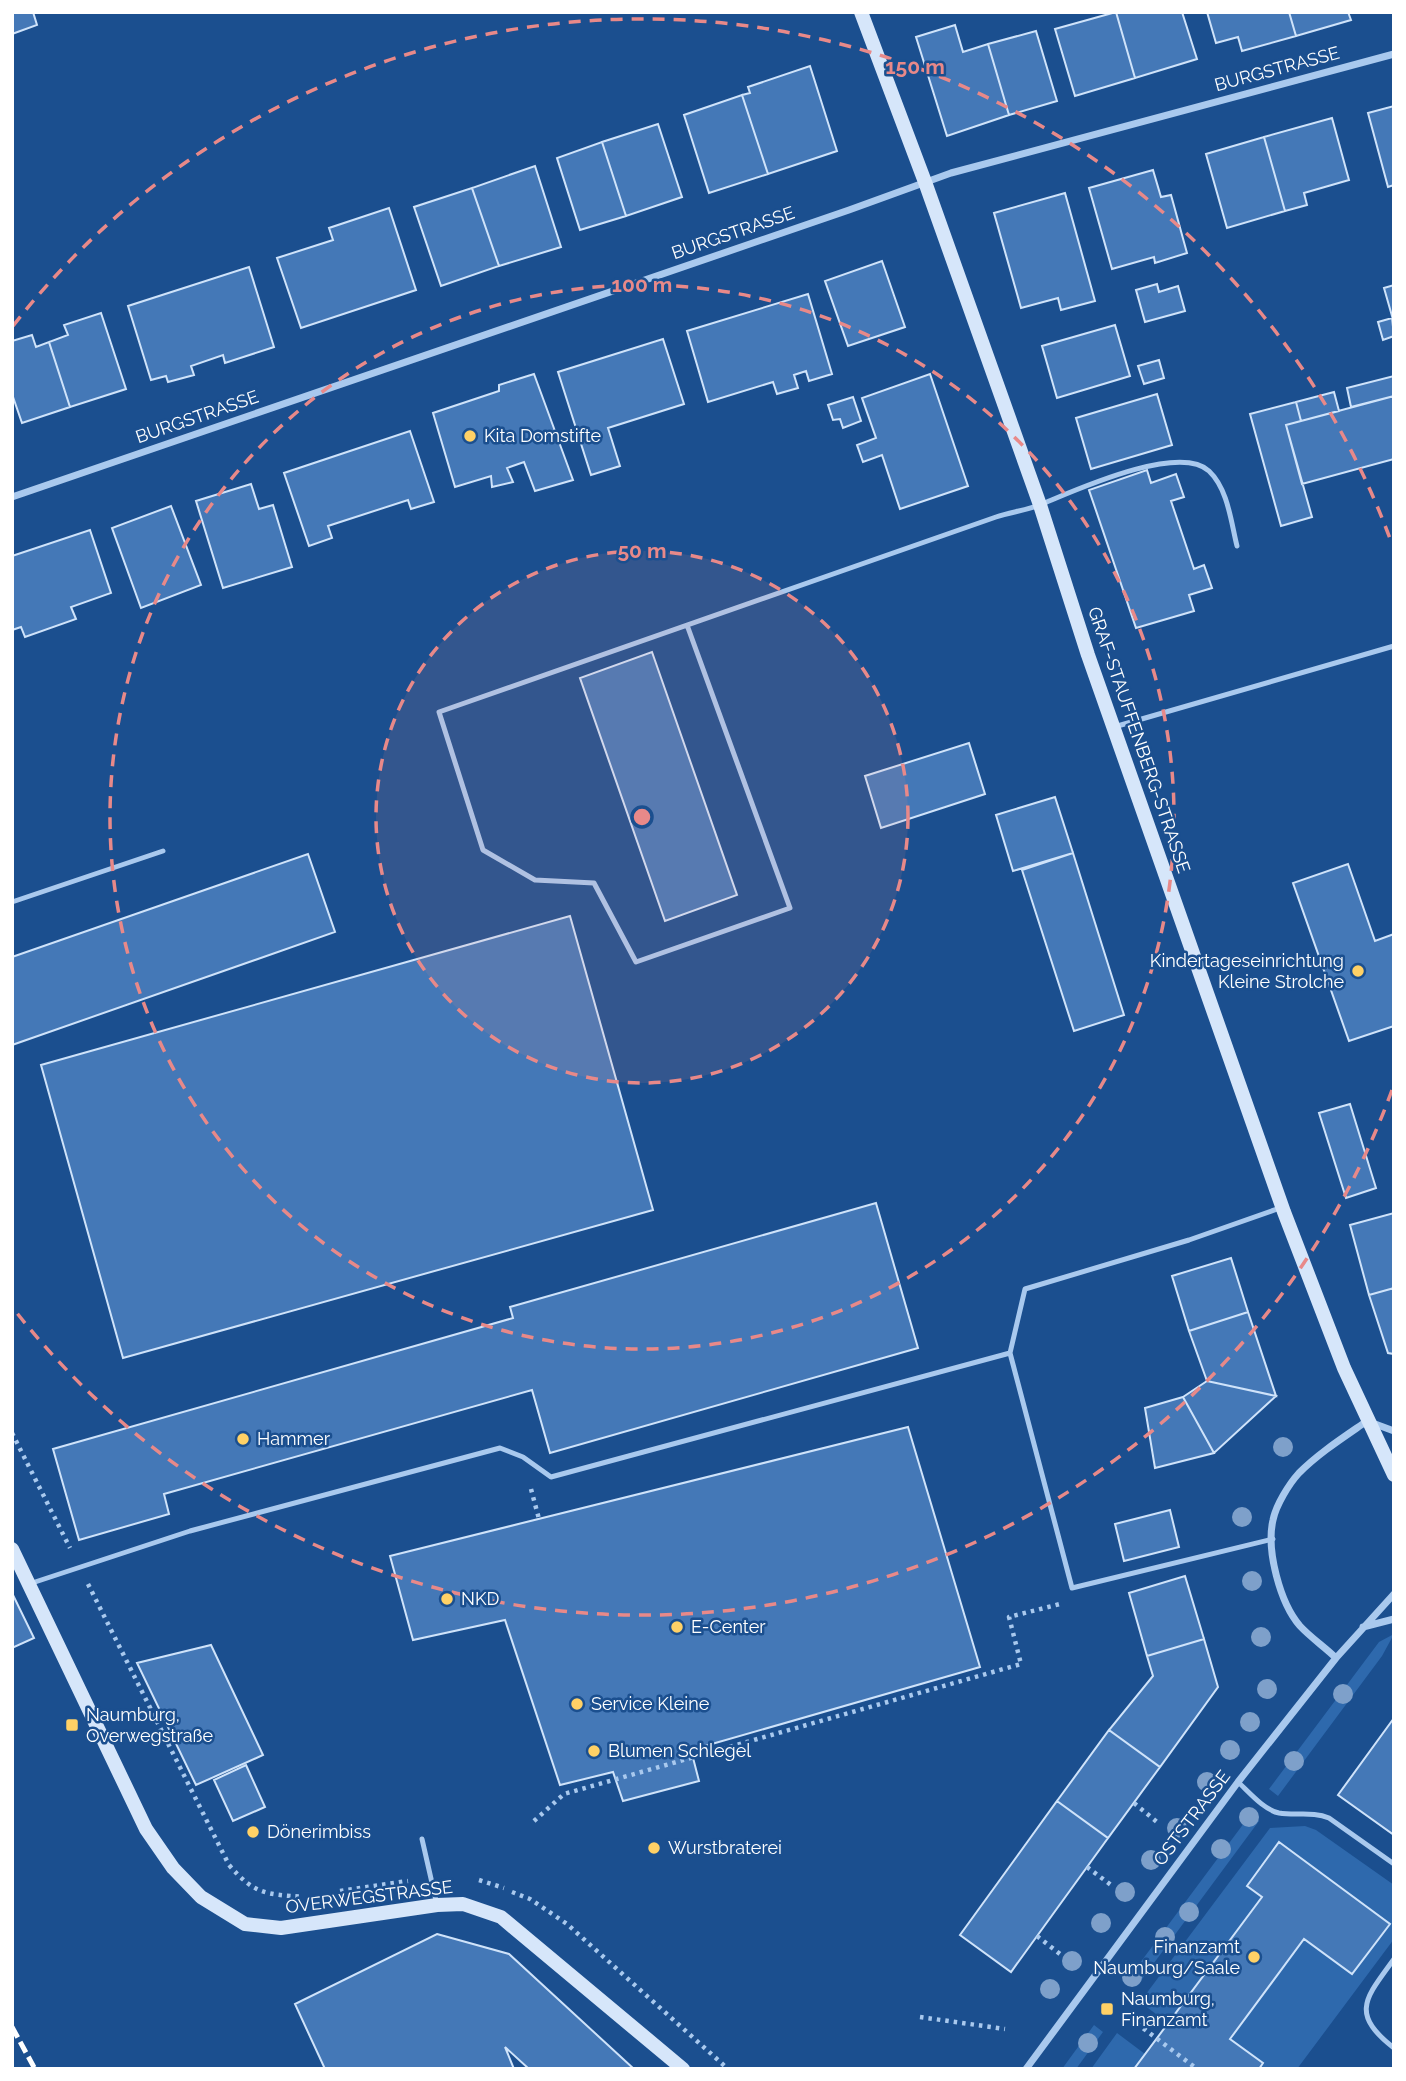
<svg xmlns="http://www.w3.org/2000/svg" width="1406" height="2081" font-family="Raleway,sans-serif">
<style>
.green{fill:#2e69ad}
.building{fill:#4478b7;stroke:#cfe3fa;stroke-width:2}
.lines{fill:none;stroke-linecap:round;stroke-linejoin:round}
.path{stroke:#a9c9ee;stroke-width:4.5;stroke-dasharray:3.5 5;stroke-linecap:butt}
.lane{stroke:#a9c9ee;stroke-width:5}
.street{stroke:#a9c9ee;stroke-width:7}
.secondary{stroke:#d6e6fa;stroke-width:14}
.rail{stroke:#fff;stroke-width:5;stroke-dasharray:12 5;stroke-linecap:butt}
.tree{fill:#7ea0ca}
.ring{fill:none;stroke:#e88989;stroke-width:3.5;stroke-dasharray:12 9}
.poi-dot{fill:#ffd166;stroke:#1b4f8f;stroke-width:2.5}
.labels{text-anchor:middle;stroke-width:5;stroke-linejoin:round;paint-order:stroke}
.street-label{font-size:18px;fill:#fff;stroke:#1b4f8f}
.poi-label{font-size:18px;fill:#fff;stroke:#1b4f8f;text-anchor:start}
.centre{fill:#e88989;stroke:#1b4f8f;stroke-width:3.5}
.ring-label{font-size:21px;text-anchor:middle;font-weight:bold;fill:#e88989;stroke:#1b4f8f;stroke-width:5;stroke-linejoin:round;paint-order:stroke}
</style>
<rect width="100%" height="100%" fill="#1b4f8f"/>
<path class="green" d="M1394 1634 1382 1656 1278 1796 1269 1789 1379 1642Z
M1250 1815 1259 1821 1137 1986 1128 1979Z
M1305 1826 1316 1830 1394 1885V1939L1297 2069H1259L1263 2063 1230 2039 1304 1939 1352 1974 1390 1924 1279 1843 1247 1886 1262 1897 1168 2023 1140 2002 1270 1828Z
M1094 2025 1103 2032 1076 2069H1062Z
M1117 2033 1145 2054 1134 2069H1091Z"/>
<path class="building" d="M12 12H33L37 25 12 34Z
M1116 12H1182L1197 59 1135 78Z
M1116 12 1135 78 1075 96 1055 29Z
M1207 12H1289L1296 36 1242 51 1238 37 1216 43Z
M1289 12H1348L1351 20 1296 36Z
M955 25 963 52 988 44 1009 115 947 136 916 37Z
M1036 31 1057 101 1009 115 988 44Z
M810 66 837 151 768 174 742 95 750 93 748 87Z
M742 95 768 174 709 193 684 115Z
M1394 106V185L1388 187 1368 113Z
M1332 118 1349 180 1304 193 1307 205 1285 211 1264 137Z
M658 124 682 197 626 216 602 142Z
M1264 137 1285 211 1227 228 1206 154Z
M602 142 626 216 580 230 557 158Z
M535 166 561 247 499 266 472 188Z
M1153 170 1161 197 1171 195 1187 253 1155 263 1154 257 1112 269 1089 188Z
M472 188 499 266 441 286 414 207Z
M1065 193 1095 301 1061 310 1058 298 1021 308 994 213Z
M389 208 416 290 301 328 277 258 333 240 329 228Z
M882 261 905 327 848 346 825 281Z
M249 267 274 347 225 363 223 355 191 366 194 375 168 382 166 376 151 380 128 306Z
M1157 284 1159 292 1178 286 1185 311 1145 322 1136 290Z
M1394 285V323L1384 288Z
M808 294 832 374 809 381 806 371 794 375 798 388 777 394 773 382 708 402 687 331Z
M101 313 126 389 70 407 49 342 68 335 64 325Z
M1392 318 1394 336 1383 340 1378 322Z
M1115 325 1130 376 1057 398 1042 346Z
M32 335 36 347 49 342 70 407 22 423 12 394V341Z
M663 339 684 404 608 428 620 466 591 475 558 372Z
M1159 360 1164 378 1144 384 1138 366Z
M534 374 573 480 535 491 524 462 507 468 513 482 492 487 491 476 455 487 433 413 499 391V385Z
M930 374 968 486 900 509 882 455 863 462 857 445 876 438 862 398Z
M1394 376V396L1351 407 1347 388Z
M1334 392 1339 411 1301 421 1296 402Z
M1157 394 1172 445 1091 469 1076 418Z
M1394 396V459L1302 484 1286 425Z
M853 397 861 421 843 428 840 419 833 420 828 405Z
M1296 402 1301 421 1286 425 1312 517 1281 526 1250 414Z
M410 431 434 502 411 509 408 500 328 526 332 538 309 546 284 473Z
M1147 470 1151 483 1176 474 1184 497 1171 501 1194 569 1204 565 1212 588 1189 595 1194 611 1136 628 1089 490Z
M251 484 259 509 273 505 292 567 223 588 196 501Z
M171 506 201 585 141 608 112 528Z
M90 530 111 593 71 607 76 619 25 637 21 627 12 630V556Z
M652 652 737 895 665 921 580 678Z
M969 743 985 794 881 828 865 776Z
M1055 797 1073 853 1013 871 996 815Z
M1073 853 1124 1015 1074 1031 1022 870Z
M308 854 335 932 12 1045V957Z
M1348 864 1375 941 1394 934V1026L1349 1041 1293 883Z
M570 916 653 1210 123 1358 41 1065Z
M1350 1104 1376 1188 1346 1198 1319 1113Z
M876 1203 918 1348 550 1453 532 1390 164 1494 169 1514 79 1540 53 1449 513 1318 510 1307Z
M1394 1213V1288L1369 1295 1350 1225Z
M1231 1258 1248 1312 1189 1331 1172 1276Z
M1394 1288V1354L1388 1353 1369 1295Z
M1248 1312 1276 1396 1207 1381 1189 1331Z
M1207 1381 1276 1396 1214 1453 1183 1397Z
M1183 1397 1214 1453 1155 1468 1145 1408Z
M908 1427 980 1667 691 1750 699 1781 623 1801 613 1772 560 1785 505 1620 413 1640 390 1556Z
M1170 1510 1179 1547 1124 1561 1115 1524Z
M1185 1576 1204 1639 1147 1656 1129 1593Z
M12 1593 34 1638 12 1648Z
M1204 1639 1218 1687 1160 1767 1109 1730 1153 1676 1147 1656Z
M211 1645 263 1755 196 1785 137 1663Z
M1394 1718V1835L1338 1795Z
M1109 1730 1160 1767 1108 1838 1057 1801Z
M246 1765 265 1807 233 1821 214 1780Z
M1057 1801 1108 1838 1011 1972 960 1935Z
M1279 1842 1390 1924 1352 1974 1304 1939 1230 2039 1263 2063 1259 2069H1134L1262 1897 1247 1886Z
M437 1934 509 1954 634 2069H529L505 2047 514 2069H325L295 2004Z"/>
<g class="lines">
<path class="path" d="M12 1433 70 1548
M531 1489 539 1519
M88 1584 229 1865C255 1895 266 1894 304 1897
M1134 1803 1157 1822
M534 1821 564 1794 1021 1664 1009 1617 1060 1604
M1087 1867 1111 1885
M479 1880 504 1888
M340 1891 408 1881
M512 1892 530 1899 567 1924 728 2069
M1037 1936 1060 1954
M1123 2013 1197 2069
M920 2017 1005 2029"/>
<path class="lane" d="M687 625 790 908 636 962 594 883 535 880 483 850 439 712 996 517C1011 512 1028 510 1042 504 1076 490 1179 443 1209 471 1228 489 1231 522 1237 546
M1114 727 1394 646
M12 902 163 851
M1010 1353 1072 1588 1273 1539
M29 1584 190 1531 500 1448 523 1457 551 1477 1010 1353 1025 1289 1189 1240 1280 1208
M1238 1782C1249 1792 1264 1810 1279 1813 1296 1816 1313 1811 1329 1818L1394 1864
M422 1839 437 1905
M1394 1959C1366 1998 1349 2013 1394 2048"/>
<path class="street" d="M12 497 849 210 951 173 1394 54
M1363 1627 1394 1619
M1336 1658C1325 1647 1311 1638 1300 1626 1280 1603 1266 1550 1273 1520 1276 1505 1289 1484 1299 1473 1319 1453 1344 1437 1367 1421L1394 1431
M1026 2069 1238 1782 1336 1658 1394 1594"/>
<path class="secondary" d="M861 12 925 182 1040 505 1088 655 1284 1212 1344 1368 1394 1475
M12 1549 146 1829 173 1868 201 1897 245 1924 281 1928 437 1905 463 1904 501 1917 683 2069"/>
<path class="rail" d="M12 2027 35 2069"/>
</g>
<g class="tree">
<circle cx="1283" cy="1447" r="10"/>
<circle cx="1242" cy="1517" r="10"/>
<circle cx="1252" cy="1581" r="10"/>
<circle cx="1261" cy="1637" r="10"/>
<circle cx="1267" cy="1689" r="10"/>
<circle cx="1343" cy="1694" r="10"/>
<circle cx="1250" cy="1722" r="10"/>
<circle cx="1230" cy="1750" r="10"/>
<circle cx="1294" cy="1761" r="10"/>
<circle cx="1207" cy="1782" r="10"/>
<circle cx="1249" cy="1817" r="10"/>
<circle cx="1177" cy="1828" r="10"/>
<circle cx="1221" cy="1849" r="10"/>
<circle cx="1151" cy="1860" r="10"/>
<circle cx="1125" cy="1892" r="10"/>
<circle cx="1189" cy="1912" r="10"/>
<circle cx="1101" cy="1923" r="10"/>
<circle cx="1165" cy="1937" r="10"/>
<circle cx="1072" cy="1961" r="10"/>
<circle cx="1132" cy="1977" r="10"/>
<circle cx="1050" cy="1989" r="10"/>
<circle cx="1088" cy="2043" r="10"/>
</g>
<circle cx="642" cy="817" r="266" fill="#e88989" fill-opacity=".12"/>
<g class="ring">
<circle cx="642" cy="817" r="266"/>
<circle cx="642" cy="817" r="532"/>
<path d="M1392 1090A798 798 0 0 1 13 1308M13 326A798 798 0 0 1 1392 544"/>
</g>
<g class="poi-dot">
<circle cx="470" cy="436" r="7"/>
<circle cx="1358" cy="971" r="7"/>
<circle cx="243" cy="1439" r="7"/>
<circle cx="447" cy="1599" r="7"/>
<circle cx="677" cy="1627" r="7"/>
<circle cx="577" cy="1704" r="7"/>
<rect x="65" y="1718" width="14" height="14" rx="3.5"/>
<circle cx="594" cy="1751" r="7"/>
<circle cx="253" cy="1832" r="7"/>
<circle cx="654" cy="1848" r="7"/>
<circle cx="1254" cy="1957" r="7"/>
<rect x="1100" y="2002" width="14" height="14" rx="3.5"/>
</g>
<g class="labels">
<g class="street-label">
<text transform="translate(1277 69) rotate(-15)" y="6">BURGSTRASSE</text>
<text transform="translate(733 233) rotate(-19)" y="6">BURGSTRASSE</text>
<text transform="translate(197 417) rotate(-19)" y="6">BURGSTRASSE</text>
<text transform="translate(1139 740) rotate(71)" y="6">GRAF-STAUFFENBERG-STRASSE</text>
<text transform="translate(1192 1818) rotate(-53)" y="6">OSTSTRASSE</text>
<text transform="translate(369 1897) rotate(-7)" y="6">OVERWEGSTRASSE</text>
</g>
<g class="poi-label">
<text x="484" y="442">Kita Domstifte</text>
<text x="1344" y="967" text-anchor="end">Kindertageseinrichtung<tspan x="1344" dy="21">Kleine Strolche</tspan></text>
<text x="257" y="1445">Hammer</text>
<text x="461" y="1605">NKD</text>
<text x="691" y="1633">E-Center</text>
<text x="591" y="1710">Service Kleine</text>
<text x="86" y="1721">Naumburg,<tspan x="86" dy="21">Overwegstraße</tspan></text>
<text x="608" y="1757">Blumen Schlegel</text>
<text x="267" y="1838">Dönerimbiss</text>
<text x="668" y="1854">Wurstbraterei</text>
<text x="1240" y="1953" text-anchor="end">Finanzamt<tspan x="1240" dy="21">Naumburg/Saale</tspan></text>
<text x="1121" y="2005">Naumburg,<tspan x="1121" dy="21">Finanzamt</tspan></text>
</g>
</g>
<circle cx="642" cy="817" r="10" class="centre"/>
<g class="ring-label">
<text x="915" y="74">150 m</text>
<text x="642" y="292">100 m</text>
<text x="642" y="558">50 m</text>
</g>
<rect width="1406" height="2081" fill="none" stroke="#ffffff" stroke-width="28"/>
</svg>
